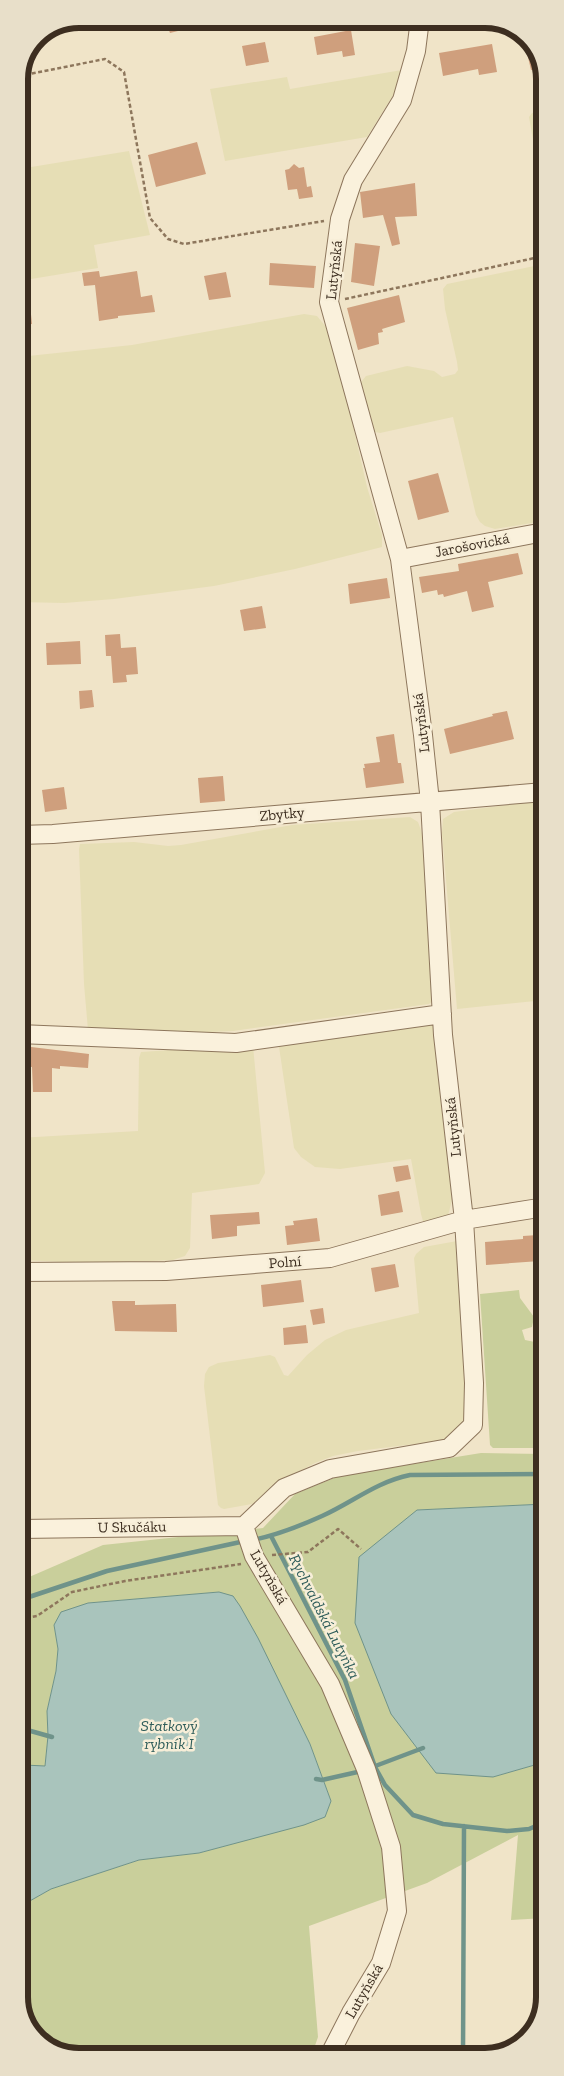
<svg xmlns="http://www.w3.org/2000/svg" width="564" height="2076" font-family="'Zilla Slab',serif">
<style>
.farmland{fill:#e6deb5}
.green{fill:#c9cf9b}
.water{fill:#a9c4bc;stroke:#6f938a}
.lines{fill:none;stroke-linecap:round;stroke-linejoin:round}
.stream{stroke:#6f938a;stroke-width:4.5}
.building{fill:#cf9f7d}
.minor-casing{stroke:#8d765c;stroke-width:20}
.path{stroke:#8d765c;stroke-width:2.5;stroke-dasharray:4 2.5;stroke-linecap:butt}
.minor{stroke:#faf1dc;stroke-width:18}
.labels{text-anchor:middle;stroke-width:5;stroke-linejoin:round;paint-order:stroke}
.street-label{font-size:15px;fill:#3d2e20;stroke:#f7eed8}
.water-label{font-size:16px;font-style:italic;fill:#2f5d5a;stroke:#f7eed8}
.rim{fill:none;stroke:#3d2e20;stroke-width:6}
</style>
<rect width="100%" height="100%" fill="#f0e4c8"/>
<path class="farmland" d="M402 70 395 92 367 137 225 161 210 89 287 77 290 89Z
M544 110V203L529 117 532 113Z
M129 151 150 235 94 245 98 268 19 281V169Z
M544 264V521L495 529 485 526 480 522 476 515 453 417 380 433 375 432 372 430 361 382 366 376 407 366 434 371 442 377 455 374 458 370 457 362 445 309 443 289 447 284Z
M304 314 317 316 326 327 351 417 367 487 382 535V547L295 569 214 586 114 599 64 603 19 602V357L132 345Z
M544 800 545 1000 457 1009 442 833 443 819 454 812Z
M410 817 418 822 422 833 436 991 433 1001 429 1004 233 1031 162 1034 88 1030 84 984 79 849 80 844 134 842 168 846 181 845 292 825Z
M435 1020 453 1196 448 1216 425 1222 423 1221 421 1214 411 1159 340 1169 315 1167 301 1157 294 1148 278 1040Z
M230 1046H253L265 1173 259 1184 192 1193 190 1248 185 1256 173 1260 152 1261 77 1263 26 1260 19 1256V1138L138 1131 139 1058 141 1052Z
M457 1241 473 1412 447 1440 358 1451 333 1456 315 1463 296 1473 252 1504 224 1509 221 1508 218 1505 204 1386 205 1374 209 1367 218 1363 270 1355 275 1357 284 1375 288 1376 307 1355 325 1340 346 1330 419 1313 414 1258 416 1254 424 1247Z"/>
<path class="green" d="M519 1290 520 1298 534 1317 532 1327 522 1330 525 1340 545 1344V1448H493L490 1445 480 1294Z
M481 1453 545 1454V1504L417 1510 493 1777 545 1762V1918L511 1920 518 1835 427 1883 309 1926 318 2037 311 2057H74L41 2043 33 2024 23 1913 20 1914V1901L28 1902 51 1889 139 1860 199 1853 325 1817 331 1801 310 1744 219 1592 88 1603 54 1625 58 1649 56 1671 47 1711 48 1736 45 1767 24 1765 20 1799V1581L103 1545 263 1528 295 1494 339 1476Z"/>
<path class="water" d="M545 1504V1762L493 1777 436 1773 391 1714 355 1623 359 1557 417 1510Z
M219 1592 233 1596 240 1606 258 1638 310 1744 331 1801 325 1817 304 1825 199 1853 139 1860 51 1889 28 1902 20 1901V1799L24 1765 45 1766 48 1736 47 1711 56 1671 58 1649 54 1625 61 1612 88 1603Z"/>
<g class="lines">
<path class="stream" d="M271 1536 345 1680 375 1767 385 1785 413 1815 443 1824 507 1831 529 1829 545 1822
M253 1540C277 1535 300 1526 322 1516 353 1502 376 1482 410 1475L545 1474
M20 1600 107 1571 245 1541
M20 1728 52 1737
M370 1768 423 1748
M316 1779 322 1780 362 1771
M463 2056 464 1826"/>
</g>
<path class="building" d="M165 19H180L182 30 170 33Z
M351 30 355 55 343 57 342 51 317 55 314 37Z
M526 35 544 66V68L531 70 523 36Z
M265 42 269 62 246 66 242 46Z
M492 44 497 72 479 75 478 69 443 76 439 53Z
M197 142 206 174 156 187 148 155Z
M294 164 299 168 304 167 307 187 311 186 313 197 299 199 297 189 288 190 285 170 289 169Z
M415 183 417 216 395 217 400 244 392 246 383 215 363 218 360 192Z
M355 243 380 246 374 286 351 282Z
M270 263 316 266 314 288 269 285Z
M99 271 100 277 137 271 141 297 152 295 155 312 118 316V318L99 321 95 285 84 286 82 273Z
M226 272 231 297 209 300 204 276Z
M399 295 405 322 382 329 383 332 378 333 379 344 358 350 347 308Z
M30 305 32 324 19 325V306Z
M438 473 449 512 418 520 408 481Z
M518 553 523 574 488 582 494 607 472 612 467 591 444 597 443 594 438 595 437 590 422 593 419 577 459 571 458 564Z
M387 578 390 598 350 604 348 584Z
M262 606 266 628 244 631 240 610Z
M120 634 121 648 136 647 138 674 126 675 127 682 113 683 111 656H106L105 635Z
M80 641 81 664 47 665 46 643Z
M92 690 94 707 80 709 79 691Z
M507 711 514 739 450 754 444 729 493 716 492 714Z
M394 734 398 763H401L404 783 366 788 363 768H365L364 764 380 762 376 737Z
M223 776 225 801 200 803 198 778Z
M64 787 67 809 45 812 42 790Z
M23 1046 89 1054 88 1068 60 1066V1069L52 1068V1092H33L32 1067 22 1066Z
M408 1165 411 1179 396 1182 393 1167Z
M399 1191 403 1212 381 1216 378 1195Z
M259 1212 260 1224 237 1226V1236L212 1239 210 1215Z
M317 1218 320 1241 287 1245 285 1226 294 1225 293 1221Z
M538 1235 540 1261 486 1265 485 1242 523 1239V1236Z
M395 1264 399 1287 375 1292 371 1268Z
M301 1280 304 1302 263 1307 261 1285Z
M112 1301H135V1305L176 1304 177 1332 115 1331Z
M323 1308 325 1323 313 1325 310 1310Z
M306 1325 308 1343 284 1345 283 1328Z"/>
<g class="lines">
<g class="minor-casing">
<path id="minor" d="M400 559 544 532
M19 835 53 834 544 792
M19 1034 236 1043 442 1014
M19 1272 166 1271 330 1258 464 1220 545 1207
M244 1526 284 1488 330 1469 449 1448 473 1425 474 1383 464 1220 443 1035 430 802 423 735 400 559 329 302 340 219 353 180 402 100 416 51 420 19
M244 1526 254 1556 330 1684 366 1769 391 1847 397 1911 381 1963 351 2013 329 2056
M20 1529 244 1526"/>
</g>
<path class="path" d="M19 76 105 59 124 72 150 218 168 239 184 244 324 221
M345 299 544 256
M272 1555 308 1552 338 1529 361 1549
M20 1619 37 1616 72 1592 125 1581 241 1564"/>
<use href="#minor" class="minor"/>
</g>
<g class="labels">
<g class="street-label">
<text transform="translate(334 270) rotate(-84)" y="5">Lutyňská</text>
<text transform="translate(472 545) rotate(-11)" y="5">Jarošovická</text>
<text transform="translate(421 723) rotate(-97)" y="5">Lutyňská</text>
<text transform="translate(282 814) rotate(-5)" y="5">Zbytky</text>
<text transform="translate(453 1127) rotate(-96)" y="5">Lutyňská</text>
<text transform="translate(285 1262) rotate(-4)" y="5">Polní</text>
<text transform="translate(132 1527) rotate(-1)" y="5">U Skučáku</text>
<text transform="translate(269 1577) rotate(60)" y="5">Lutyňská</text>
<text transform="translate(364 1991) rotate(-60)" y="5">Lutyňská</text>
</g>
<g class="water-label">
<text transform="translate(325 1616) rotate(63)" y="6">Rychvaldská Lutyňka</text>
<text x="169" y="1731">Statkový<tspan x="169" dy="18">rybník I</tspan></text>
</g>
</g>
<path d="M0 0H564V2076H0ZM79 28H485A51 51 0 0 1 536 79V1997A51 51 0 0 1 485 2048H79A51 51 0 0 1 28 1997V79A51 51 0 0 1 79 28Z" fill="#e8dfc9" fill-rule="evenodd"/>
<path class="rim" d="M79 28H485A51 51 0 0 1 536 79V1997A51 51 0 0 1 485 2048H79A51 51 0 0 1 28 1997V79A51 51 0 0 1 79 28Z"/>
</svg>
